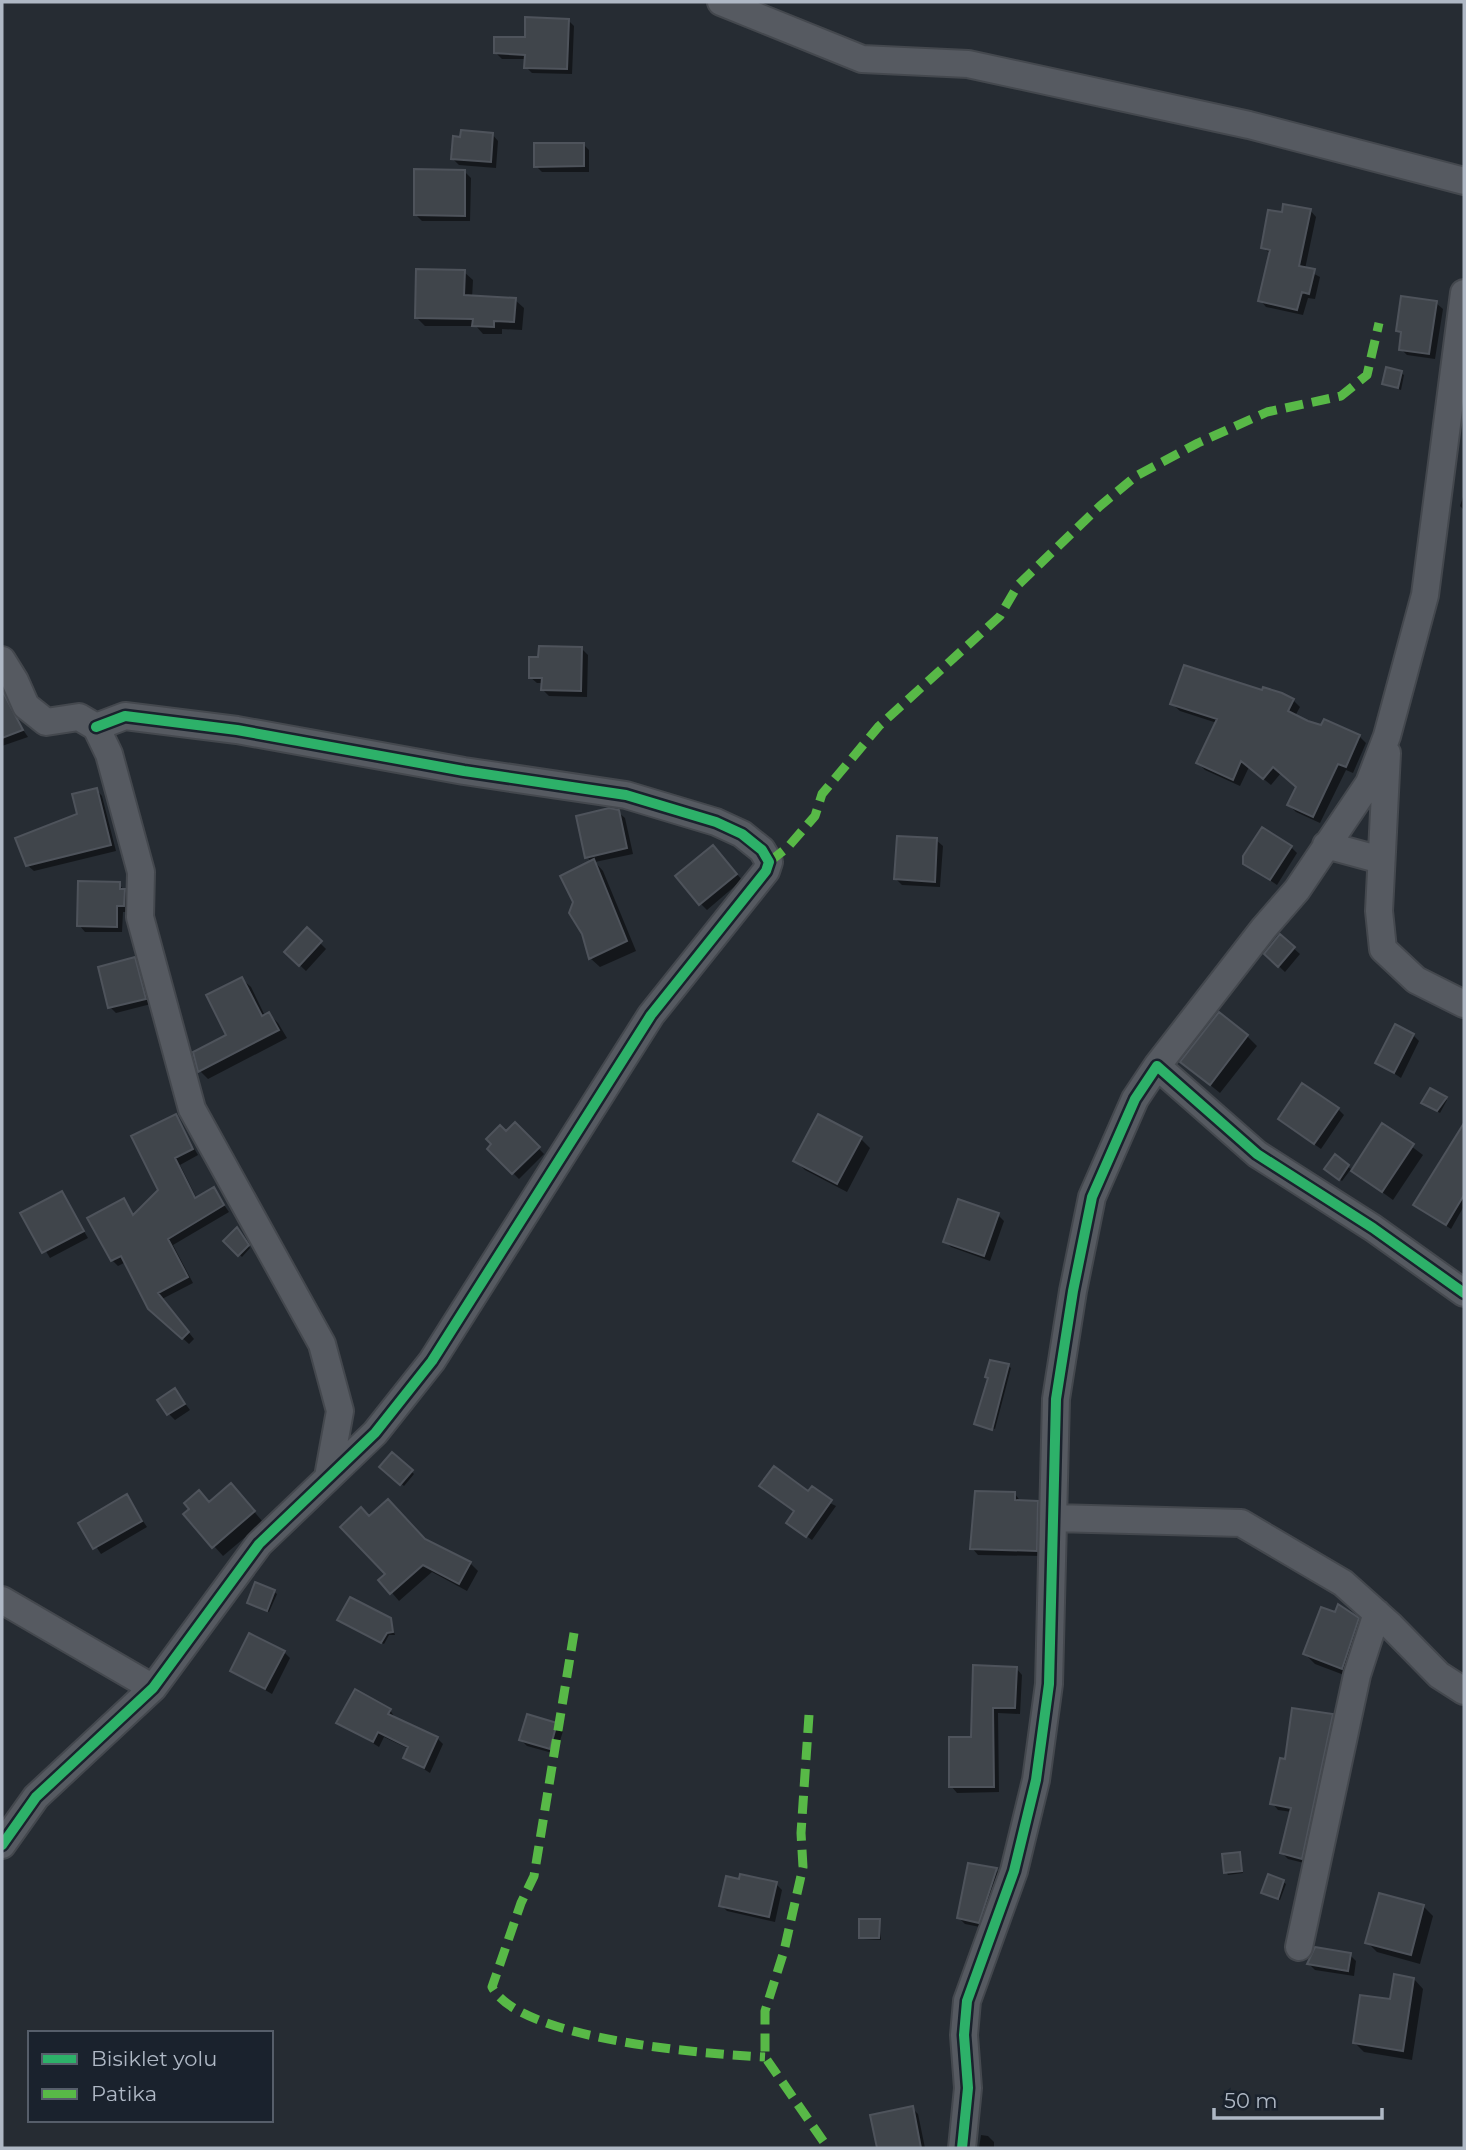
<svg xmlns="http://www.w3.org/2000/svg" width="1466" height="2150" font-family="Montserrat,sans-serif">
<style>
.shadow{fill:#0007}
.building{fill:#40454b;stroke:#4e535b;stroke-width:2}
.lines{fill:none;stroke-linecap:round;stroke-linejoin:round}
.minor-casing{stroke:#44484e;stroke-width:30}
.minor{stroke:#565a61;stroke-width:26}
.quiet{stroke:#58b947;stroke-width:9;stroke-dasharray:18 9;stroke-linecap:butt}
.cycleway-casing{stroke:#1a222d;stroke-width:15}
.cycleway{stroke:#2db169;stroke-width:10}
</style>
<rect width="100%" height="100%" fill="#262c33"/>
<path class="shadow" d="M568 20 574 26 572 74 532 73 526 67V59H502L496 53Z
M492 134 498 141 496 168 459 165 453 159Z
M583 144 589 150V172H542L536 166Z
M465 172 471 178 470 221H422L415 214Z
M1310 210 1316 217 1305 269 1320 277 1315 299 1308 298 1303 315 1266 307 1260 300 1271 254 1263 248 1283 214Z
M464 272 473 280 472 298 515 300 524 308 522 330 502 329V334H483L476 326H425L416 317Z
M1436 303 1443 309 1435 359 1407 355 1401 349 1403 335 1398 330Z
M1401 373 1404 375 1401 390 1383 384Z
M1464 494V510L1460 506Z
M582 649 588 655 587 697 549 696 543 690V683H537L530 677Z
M1293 700 1300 707 1295 716 1307 723 1359 736 1366 743 1353 773 1346 770 1320 823 1296 812 1289 805 1298 787 1281 773 1271 785 1249 767 1240 786 1205 770 1198 763 1217 723 1180 711 1172 704Z
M8 708 28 737 2 746V710Z
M96 789 102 796 116 851 34 871 27 865 79 815Z
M618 812 625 818 633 854 595 862 603 871 636 951 600 967 590 958 575 901 592 862 587 857Z
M936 840 943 846 940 887 902 885 896 879Z
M1291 847 1297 853 1277 885 1245 863Z
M719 853 742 880 707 910 701 904Z
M119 884 130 897V912H123L122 932H85L79 925Z
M307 930 326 949 306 971 286 952Z
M1280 936 1300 954 1285 972 1266 954Z
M134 959 140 966 151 1004 116 1013 110 1007Z
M242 979 251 987 265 1016 269 1014 278 1023 287 1038 208 1079 200 1071 228 1036Z
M1413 1035 1419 1041 1401 1078 1377 1062Z
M1247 1036 1257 1046 1220 1093 1182 1062Z
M1444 1098 1447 1100 1440 1113 1426 1105Z
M1338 1109 1344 1115 1321 1149 1286 1124Z
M175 1116 198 1155 180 1165 197 1199 213 1189 229 1212 173 1245 193 1283 162 1299 194 1339 189 1344 156 1314 126 1262 118 1266 112 1260 123 1200 135 1216 160 1190Z
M515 1124 544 1154 519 1179 489 1149Z
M1383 1125 1423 1155 1393 1200 1353 1171Z
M1464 1126V1206L1451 1229 1415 1205Z
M861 1139 870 1148 847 1192 805 1170 795 1160Z
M1335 1157 1351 1169 1342 1181 1328 1171Z
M61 1193 88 1238 50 1258 23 1213Z
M998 1215 1004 1221 990 1261 951 1247 945 1241Z
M240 1231 250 1248 242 1257 226 1241Z
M1008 1366 1011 1368 995 1429 977 1423 990 1379Z
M175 1390 190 1410 175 1420 169 1414Z
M392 1454 414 1474 404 1486 381 1467Z
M809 1493 836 1506 812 1540 794 1527 796 1512Z
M1015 1494 1021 1502H1037L1043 1508 1042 1556 978 1555 972 1548Z
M240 1495 263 1522 223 1556 185 1514Z
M127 1497 147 1527 101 1554 81 1524Z
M369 1518 470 1563 478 1571 467 1591 432 1572 399 1601 381 1580 387 1574Z
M274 1592 277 1594 269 1612 249 1602Z
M390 1620 395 1635H389L384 1644 342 1622Z
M1358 1620 1367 1629 1352 1678 1315 1664 1305 1654Z
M284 1652 290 1658 272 1694 232 1671Z
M1016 1668 1022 1675 1020 1714 998 1713 999 1792 957 1793 951 1786 972 1738Z
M390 1710 395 1718 437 1738 443 1744 430 1773 405 1757 409 1749 384 1737 379 1747 339 1722Z
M1332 1715 1338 1721 1308 1864 1288 1859 1282 1853 1292 1812 1278 1810 1272 1803 1287 1761Z
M556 1725 563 1731 556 1754 527 1746 521 1740Z
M1239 1854 1243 1873 1228 1875 1226 1872Z
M996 1870 1002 1876 985 1928 965 1924 959 1918Z
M1283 1882 1286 1884 1280 1900 1263 1892Z
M776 1884 782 1890 775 1922 727 1911 721 1905Z
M1423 1906 1433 1916 1420 1964 1377 1952 1367 1942Z
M879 1921 881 1940 863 1939 861 1937Z
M1350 1955 1356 1961 1354 1976 1315 1970 1309 1964Z
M1414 1979 1423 1989 1412 2060 1364 2052 1354 2042Z
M912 2108 918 2114 925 2148H878L872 2117Z
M981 2135 988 2136 994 2142V2148H979Z"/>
<path class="building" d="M525 17 569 19 567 69 524 68 525 55 494 53V37H525Z
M461 130 493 133 491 162 451 159 453 136 460 137Z
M534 143H584V166L534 167Z
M414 169 465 170V216L414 215Z
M1283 204 1311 209 1299 266 1315 269 1309 294 1302 292 1297 310 1258 301 1270 250 1261 248 1268 210 1282 212Z
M416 269 465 270 464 295 516 298 514 322 494 321V327L472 326 473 319 415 318Z
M1401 296 1437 301 1429 354 1399 350 1401 332 1396 331Z
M1386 367 1402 371 1398 388 1382 384Z
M539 646 582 647 581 691 541 690 542 678H529V657H538Z
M1184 665 1262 690 1263 687 1282 693 1294 699 1288 711 1308 721 1321 725 1324 719 1360 735 1346 767 1338 764 1313 817 1287 805 1296 787 1273 767 1263 779 1241 761 1233 780 1196 763 1217 719 1170 704Z
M2 690 23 730 2 738Z
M97 788 111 845 26 866 15 838 77 814 72 794Z
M609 808 619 810 627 848 585 858 576 816Z
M1262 827 1292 846 1270 880 1243 864V856Z
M897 836 937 838 935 882 894 879Z
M713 845 737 874 699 905 675 876Z
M594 859 627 941 589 959 582 934 569 913 573 902 560 876Z
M78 881 120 882V889H125L124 906H117V927L77 926Z
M307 927 322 941 299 966 284 952Z
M1280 934 1295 947 1278 967 1264 954Z
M135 957 146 999 108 1008 98 967Z
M242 977 262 1016 269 1012 279 1030 198 1072 193 1052 226 1035 206 995Z
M1219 1012 1248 1035 1210 1085 1180 1062Z
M1395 1024 1414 1034 1394 1073 1375 1063Z
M1302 1083 1339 1108 1314 1144 1278 1119Z
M1430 1088 1447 1097 1437 1111 1421 1103Z
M176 1114 193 1149 175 1158 195 1198 214 1187 224 1205 168 1239 188 1277 158 1293 189 1332 182 1339 148 1309 121 1256 111 1261 87 1218 124 1198 133 1215 158 1190 131 1136Z
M818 1114 862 1137 837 1184 793 1161Z
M515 1122 540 1147 512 1174 487 1149 491 1144 486 1139 500 1125 506 1131Z
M1382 1123 1414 1144 1382 1192 1351 1171Z
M1464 1123V1195L1446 1225 1413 1205Z
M1335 1154 1349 1165 1339 1180 1324 1169Z
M62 1191 84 1231 42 1253 20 1213Z
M958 1199 999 1213 984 1256 943 1242Z
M237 1227 249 1245 238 1256 223 1241Z
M990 1360 1009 1364 992 1430 974 1424 988 1378 985 1377Z
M175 1388 185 1404 167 1415 157 1400Z
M392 1452 413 1470 400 1485 379 1467Z
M774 1466 808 1491 812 1486 832 1500 806 1537 786 1523 794 1511 759 1486Z
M231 1483 255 1511 212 1548 183 1514 189 1509 184 1503 199 1490 209 1502Z
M975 1491 1015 1492V1500L1038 1501 1037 1551 970 1549Z
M127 1494 142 1521 93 1549 78 1523Z
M388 1499 425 1539 471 1562 459 1584 423 1565 390 1594 378 1580 385 1574 340 1527 361 1507 369 1516Z
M255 1582 275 1590 267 1611 247 1603Z
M350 1597 391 1618 393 1632 387 1633 381 1643 337 1620Z
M1338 1604 1359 1618 1342 1669 1303 1654 1321 1607 1335 1612Z
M249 1633 285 1651 265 1689 230 1671Z
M973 1665 1017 1667 1015 1708H993L994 1787H949V1737H971Z
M355 1689 391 1709 388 1714 438 1737 424 1768 403 1758 408 1747 378 1732 373 1742 336 1723Z
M1292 1708 1333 1714 1302 1859 1280 1853 1291 1808 1270 1804 1280 1758 1285 1759Z
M527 1714 557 1723 550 1749 519 1740Z
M1240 1852 1242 1871 1224 1873 1222 1854Z
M968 1863 997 1868 979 1923 957 1918Z
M740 1874 777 1882 769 1917 719 1906 726 1876 739 1879Z
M1268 1874 1284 1880 1278 1899 1261 1893Z
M1379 1893 1424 1905 1411 1955 1365 1943Z
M859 1919H880L879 1938H859Z
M1315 1947 1351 1953 1348 1971 1307 1964Z
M1394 1974 1414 1978 1403 2051 1353 2043 1360 1995 1390 1999Z
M913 2106 921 2148H877L870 2115Z"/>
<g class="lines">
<g class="minor-casing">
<path id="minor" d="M721 2 862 59 968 64 1249 125 1464 181
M2 660 15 681 26 706 46 722 79 717 96 727 109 754 141 872 140 917 192 1109 322 1344 340 1411 328 1477
M1387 753 1379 911 1383 949 1416 980 1464 1004
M1326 845 1381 860
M1157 1066 1264 928 1297 890 1369 783 1387 736 1425 595 1464 293
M1054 1518 1241 1523 1343 1583 1391 1626 1439 1675 1464 1691
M2 1600 153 1688
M2 1845 36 1797 153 1688 259 1544 375 1433 432 1361 651 1015 766 871 769 862 762 850 742 834 716 822 626 795 464 771 237 730 125 716 96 727
M1299 1947 1357 1675 1377 1613
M962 2148 968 2088 964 2035 967 2001 1014 1871 1036 1780 1049 1684 1056 1399 1073 1291 1092 1197 1135 1099 1157 1066 1257 1154 1373 1228 1464 1293"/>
</g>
<use href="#minor" class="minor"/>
<path class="quiet" d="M769 862 788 847 815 816 822 794 879 726 1000 616 1018 585 1100 506 1136 476 1198 443 1267 412 1341 396 1367 375 1379 323
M574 1633 534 1876 521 1903 492 1987C520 2040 706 2054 765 2057
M809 1715 801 1833 803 1867 784 1951 765 2011V2057L828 2148"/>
<g class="cycleway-casing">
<path id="cycleway" d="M2 1845 36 1797 153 1688 259 1544 375 1433 432 1361 651 1015 766 871 769 862 762 850 742 834 716 822 626 795 464 771 237 730 125 716 96 727
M962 2148 968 2088 964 2035 967 2001 1014 1871 1036 1780 1049 1684 1056 1399 1073 1291 1092 1197 1135 1099 1157 1066 1257 1154 1373 1228 1464 1293"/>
</g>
<use href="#cycleway" class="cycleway"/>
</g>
<rect width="1466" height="2150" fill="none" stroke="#afb8c5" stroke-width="7"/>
<rect x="28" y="2031" width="245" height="91" fill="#1a222d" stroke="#565e6a" stroke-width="2"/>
<rect x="42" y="2054" width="35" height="10" fill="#2db169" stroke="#565e6a" stroke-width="2"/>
<text x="91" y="2066" font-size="21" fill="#afb8c5">Bisiklet yolu</text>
<rect x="42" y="2089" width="35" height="10" fill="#58b947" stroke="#565e6a" stroke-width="2"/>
<text x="91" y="2101" font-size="21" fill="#afb8c5">Patika</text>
<path d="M1214 2108v10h168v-10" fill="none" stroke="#afb8c5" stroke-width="3.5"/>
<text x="1224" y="2108" font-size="21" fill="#afb8c5" stroke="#1a222d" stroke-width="5" paint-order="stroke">50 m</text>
</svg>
